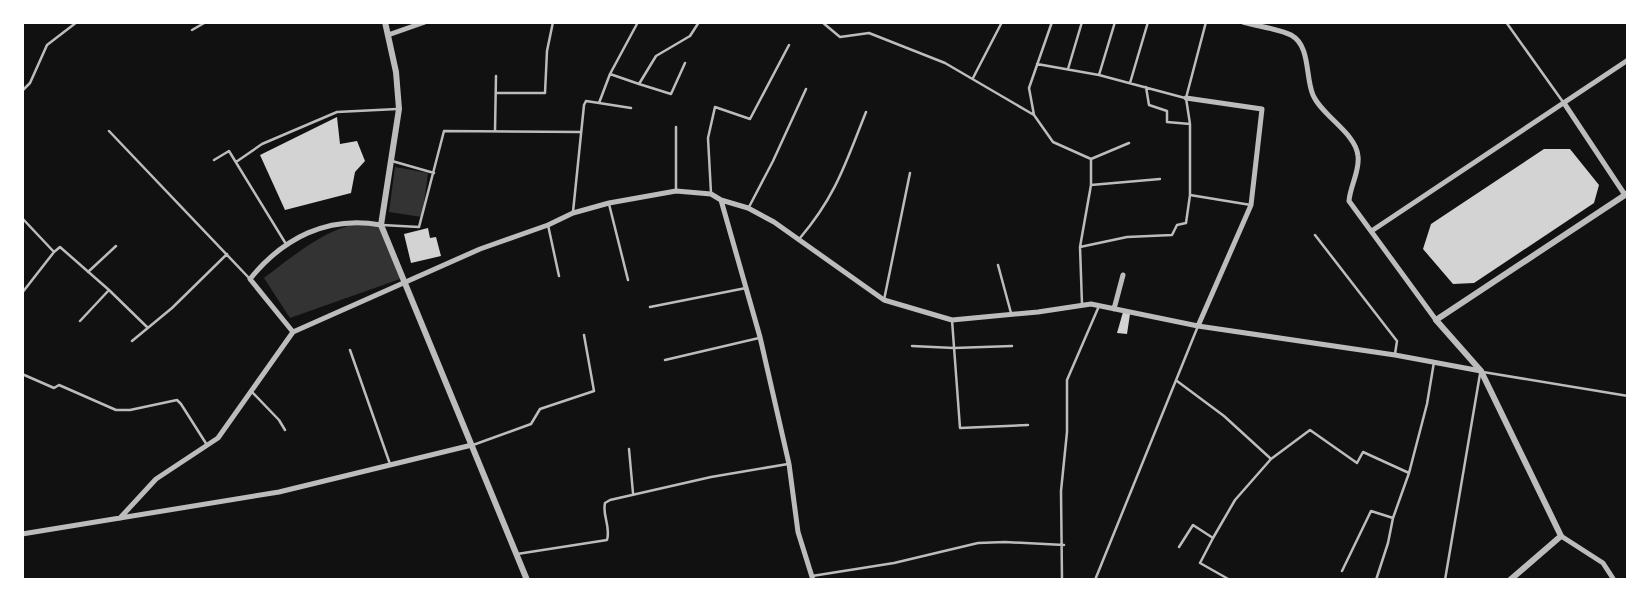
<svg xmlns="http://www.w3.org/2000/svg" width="1650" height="602" font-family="'PT Sans',sans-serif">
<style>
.water{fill:#333}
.building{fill:#d3d3d3}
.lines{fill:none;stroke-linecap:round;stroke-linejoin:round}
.service{stroke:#bcbcbc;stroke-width:2.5}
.minor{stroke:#bcbcbc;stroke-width:5}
.tertiary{stroke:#bcbcbc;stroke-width:6}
</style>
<rect width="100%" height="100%" fill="#111"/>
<path class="water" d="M395 167 428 173 422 217 389 212Z
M368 221 380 224 400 279 290 318 264 278C297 253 327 227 368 221Z"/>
<path class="building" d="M337 117 340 144 357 141 365 161 355 172 351 193 285 210 260 155Z
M1544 149H1570L1599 185 1594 203 1474 283 1453 284 1423 249 1431 224Z
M428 228 430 238 436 237 441 256 411 263 404 234Z
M1123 312 1130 314 1127 334 1117 333Z"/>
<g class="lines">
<path class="service" d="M822 22 840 37 869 33 945 63 1034 115 1053 142 1091 159 1129 143
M1506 22 1563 102
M192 30 206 22
M1037 64 1099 75 1185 98
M1068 69 1082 22
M610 74 639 84 656 56 690 36 699 22
M1099 75 1115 22
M973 78 1002 22
M1130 83 1148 22
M639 84 671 94 685 63
M1146 87 1149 105 1167 111V122L1190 124V195L1251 205
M22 91 30 83 47 45 77 22
M496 93H545L547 51 553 22
M599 103 631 108
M1034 115 1029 88 1052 22
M1190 124 1186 98 1206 22
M676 127V190
M109 131 249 278
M495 131 496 76
M214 160 229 151 286 244
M392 161 434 173
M236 162 262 144 337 112 397 109
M1091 185 1160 179
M711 193 708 138 715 107 750 119 789 45
M609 204 628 280
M749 207 773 161 806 89
M573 212 584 105 586 101 599 103 610 74 638 22
M22 218 54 252 60 247 109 290 80 321
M382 225 419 227 444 131 581 132
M548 225 559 276
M1315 235 1397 341 1395 354
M800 238C836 196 846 162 866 112
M1080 247 1127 237 1172 235 1177 225 1186 223 1190 195
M998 265 1011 313
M88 272 116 246
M109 290 148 328
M22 293 54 252
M884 300 910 173
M1082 304 1080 247 1091 185V159
M650 307 746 288
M952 320 960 428 1028 425
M132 341 172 308 227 254
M912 346 954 348 1012 346
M350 350 390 464
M665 360 759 338
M1483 372 1628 396
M22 374 54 388 59 385 116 410H130L177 400 181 404 207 445
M1177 381 1224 416 1270 458
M252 392 279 420 285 430
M473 445 531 424 540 409 594 391 584 335
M629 449 633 493
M1213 538 1200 563 1230 580
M1179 547 1193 525 1213 538 1235 500 1271 459 1310 430 1357 463 1363 452 1409 473
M517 554 607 540C611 526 602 516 605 503L610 500 711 477 788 464
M1342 571 1371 511 1393 518
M812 576 894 563 978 543 1005 542 1064 545
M1066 580 1062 579 1061 491 1067 432V380L1099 306
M1095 580 1198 326
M1376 580 1388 543 1393 518 1409 473 1427 404 1434 362
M1445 580 1480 374"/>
<path class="minor" d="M1243 22C1256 26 1280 29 1291 35 1311 46 1305 77 1313 95 1322 116 1356 133 1358 156 1360 171 1350 186 1349 201L1436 320
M388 35 425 22
M1186 98 1262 109 1251 205 1198 326
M1564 103 1625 195
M721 200 760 337 789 464 798 532 813 580
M1373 230 1628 60
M1114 309 1123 275
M293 332 250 279C283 238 328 215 381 225
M120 518 156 479 218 438 293 332 480 249 548 225 573 213 609 203 676 191 711 194 721 200 748 208 774 222 884 300 952 320 1038 312 1091 304 1198 326 1395 355 1481 371
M22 534 279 492 472 445
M1561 536 1603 563 1614 580"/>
<path class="tertiary" d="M385 22 396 72 399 109 381 225 527 580
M1510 580 1561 536 1481 371 1436 320 1628 193"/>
</g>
<rect width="1650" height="602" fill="none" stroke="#ffffff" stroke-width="48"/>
</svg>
